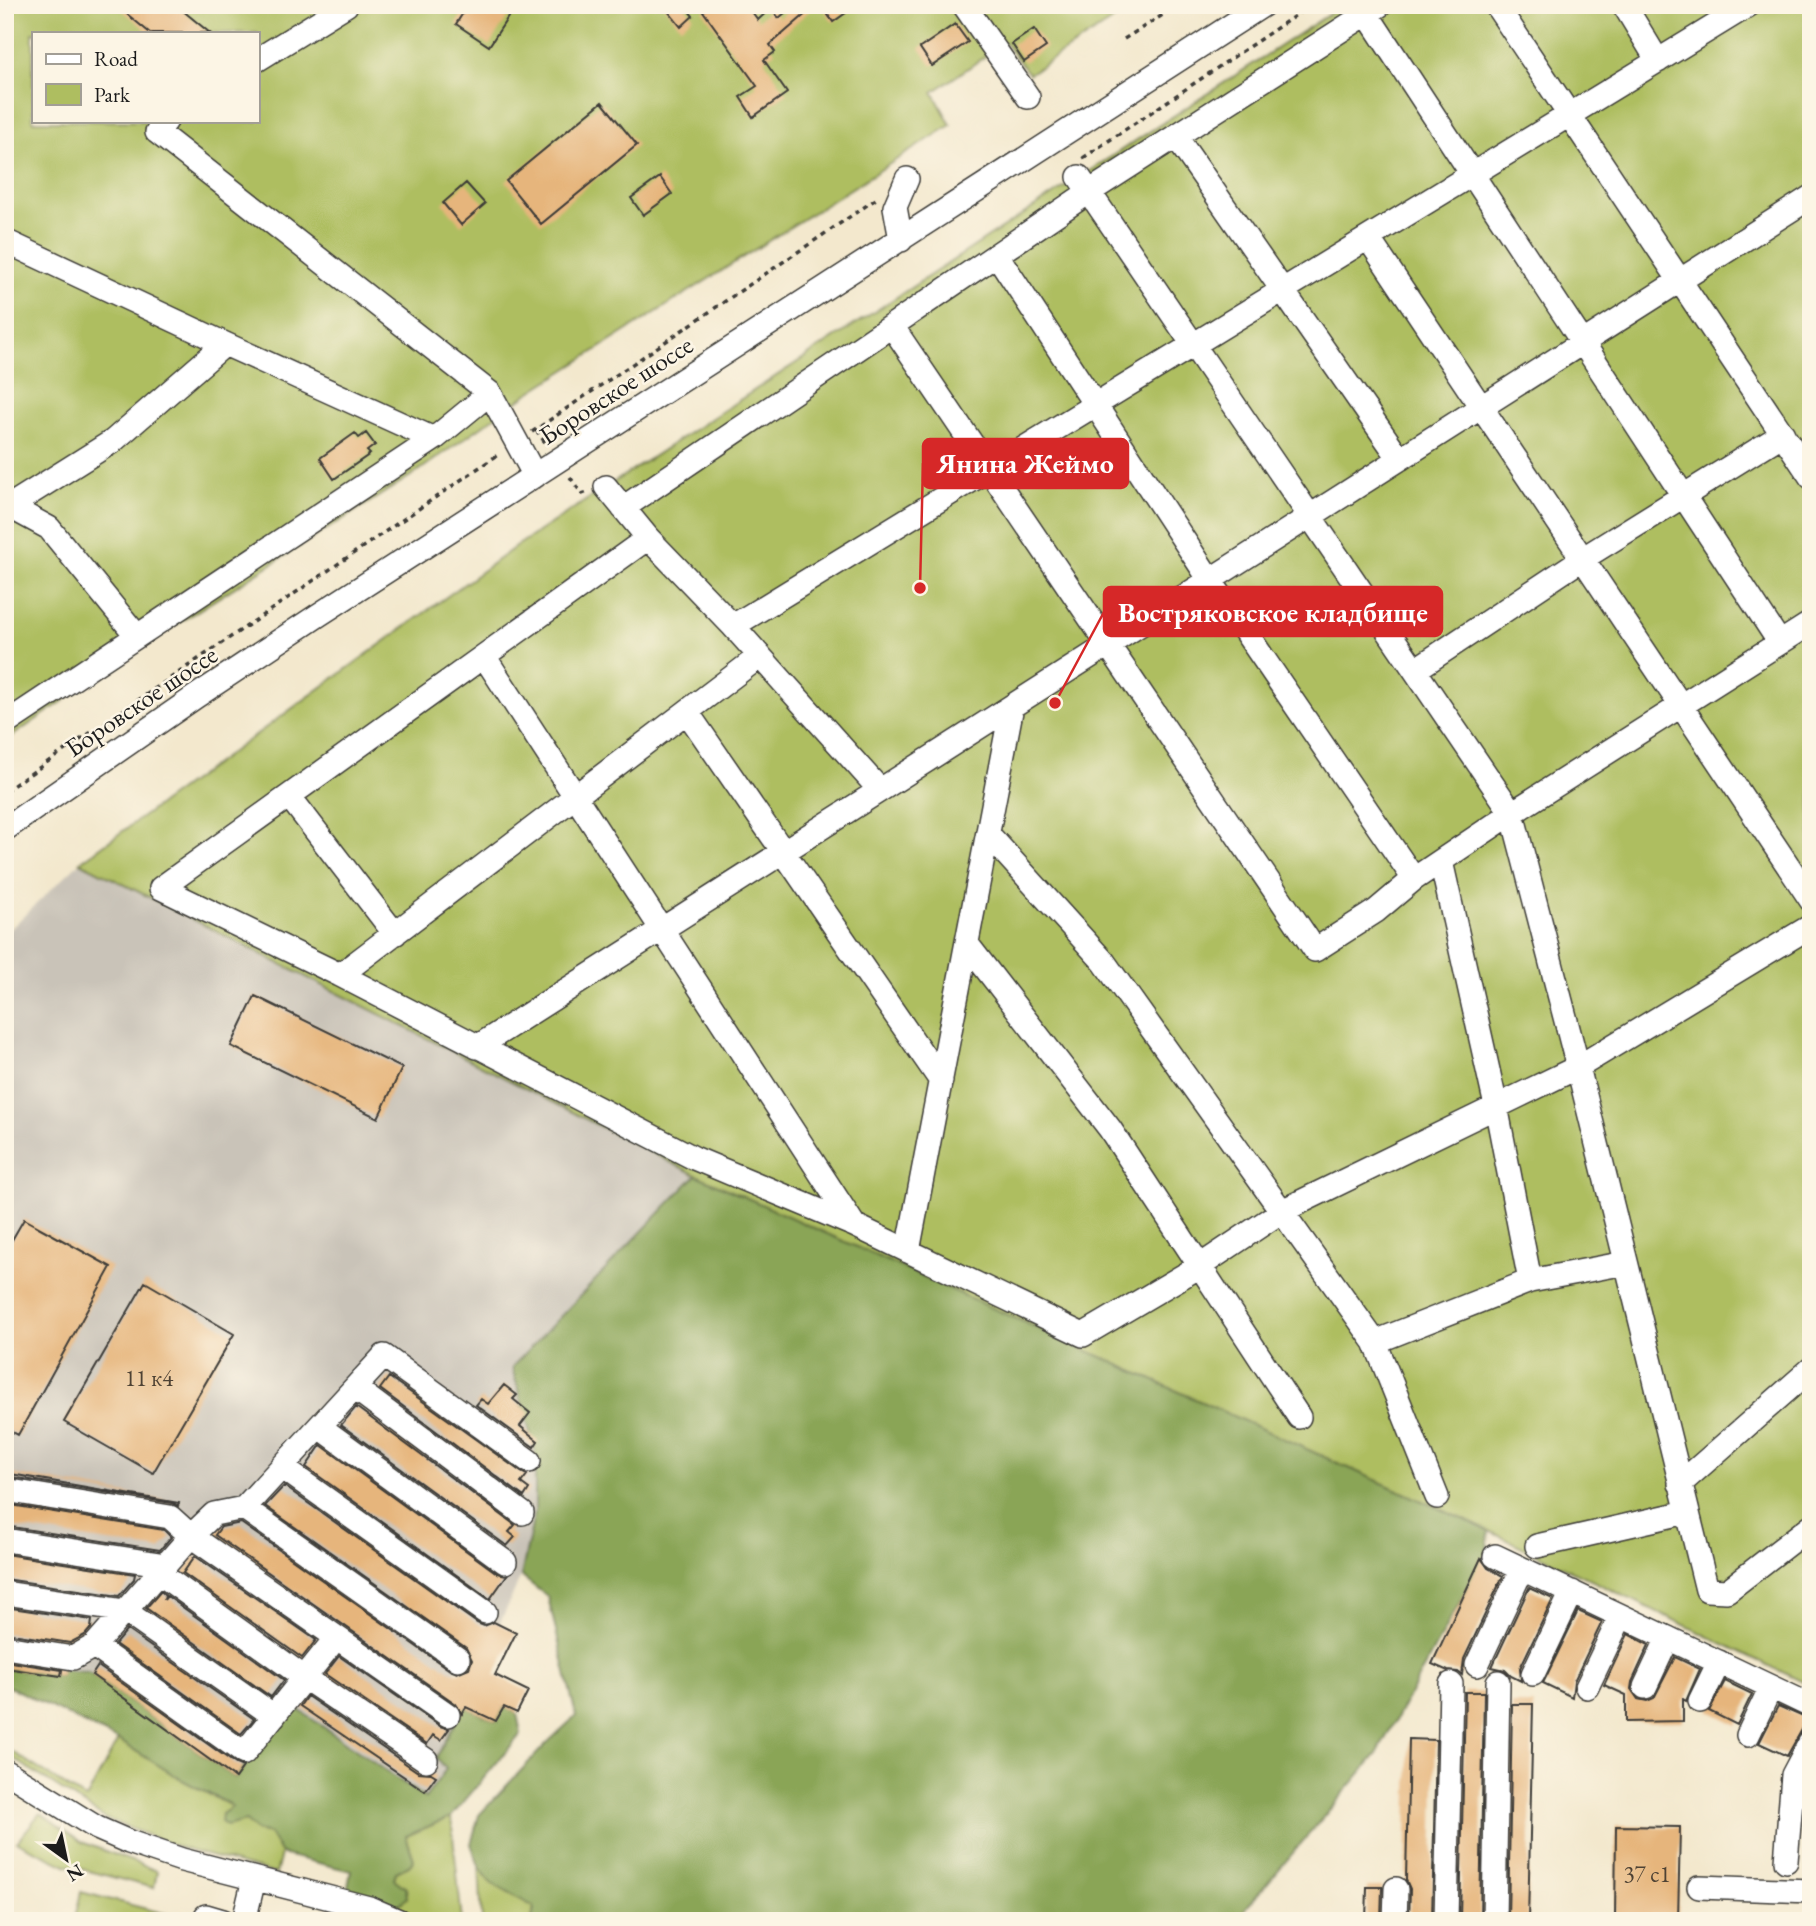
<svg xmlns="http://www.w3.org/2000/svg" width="1816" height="1926" font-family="'EB Garamond',serif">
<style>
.industrial{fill:#c9c3b8}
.green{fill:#aebe60;stroke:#656d3e;stroke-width:2;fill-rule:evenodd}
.forest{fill:#8aa556;stroke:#536039;stroke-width:2}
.building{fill:#e6b57b}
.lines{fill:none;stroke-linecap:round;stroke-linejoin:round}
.minor-casing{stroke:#3c3b37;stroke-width:26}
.path{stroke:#3c3b37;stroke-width:3.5;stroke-dasharray:5 5;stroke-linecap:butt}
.minor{stroke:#fff;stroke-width:23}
.labels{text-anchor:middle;stroke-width:5;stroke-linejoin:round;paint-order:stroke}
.number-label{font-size:23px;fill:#4e4234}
.street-label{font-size:26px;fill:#1c1c1c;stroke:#fcf5e5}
.leader{fill:none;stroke:#d62828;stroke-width:2.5}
.callout-dot{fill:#d62828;stroke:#fcf5e5;stroke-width:2.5}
.callout{fill:#d62828;stroke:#d62828;stroke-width:2.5}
.callout-label{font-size:28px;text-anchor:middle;font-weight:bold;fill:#fff}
</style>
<rect width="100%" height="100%" fill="#fcf5e5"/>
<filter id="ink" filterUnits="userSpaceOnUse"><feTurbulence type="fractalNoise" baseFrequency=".0143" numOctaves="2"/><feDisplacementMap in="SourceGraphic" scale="14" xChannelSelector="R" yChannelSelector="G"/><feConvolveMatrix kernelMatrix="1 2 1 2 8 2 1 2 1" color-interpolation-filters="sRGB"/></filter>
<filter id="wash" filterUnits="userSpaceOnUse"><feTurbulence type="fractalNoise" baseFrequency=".00686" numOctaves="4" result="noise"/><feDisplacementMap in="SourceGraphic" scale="28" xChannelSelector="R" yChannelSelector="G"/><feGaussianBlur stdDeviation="1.57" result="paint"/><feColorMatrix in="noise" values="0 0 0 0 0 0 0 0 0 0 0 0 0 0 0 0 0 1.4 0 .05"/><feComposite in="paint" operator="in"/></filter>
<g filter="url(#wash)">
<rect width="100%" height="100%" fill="#f3e8cd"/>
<path class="industrial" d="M80 862 696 1175 512 1367 535 1450V1511L521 1576 499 1625 491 1627 483 1624 477 1635 475 1660 464 1655 450 1682 471 1693 446 1769 426 1798 292 1706 235 1778 88 1672 61 1676 5 1668V934Z"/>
<path class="green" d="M5 5H1137L1029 74 1005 43 933 92 951 125 526 395 417 472 156 637 5 741ZM33 33H257V121H33Z
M1343 5H1811V1686L1489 1531 696 1175 80 862 518 545Z
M118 1740 182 1780 233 1807 222 1814 237 1823 246 1820 256 1831 269 1833 281 1854 276 1874 184 1849 106 1819 5 1753V1747L86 1799Z
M40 1813 82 1842 157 1871 154 1888 66 1865 17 1842Z
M451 1817 462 1921H416L404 1910 396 1907 407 1897 394 1879 396 1872 409 1866 414 1860 406 1836Z
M479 1866 491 1883 534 1907 532 1921H482Z
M81 1892 186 1919V1921H87L75 1918Z"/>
<path class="forest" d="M696 1175 1489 1531 1487 1552 1377 1754 1235 1921H532L534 1907 491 1883 479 1866 471 1844 479 1815 547 1743 576 1716 548 1597 521 1576 535 1511V1450L512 1367Z
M5 1668 60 1676 62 1670 88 1672 235 1778 292 1705 425 1798 446 1769 436 1758 464 1706 496 1721 504 1707 517 1713 521 1734 451 1817 406 1836 414 1860 409 1866 396 1872 394 1879 406 1888 407 1898 396 1907 347 1891 351 1871 281 1854 269 1834 256 1831 246 1821 227 1826 221 1822 222 1814 232 1807 229 1804 182 1780 118 1740 12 1688 5 1687Z"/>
<g id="blocks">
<path class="building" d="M116 5H176L210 33H150Z
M468 5H516L489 46 456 24Z
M663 5H684L693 16 681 27Z
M712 5H747L758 20 771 8 779 18 794 5H816L770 45 775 52 764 60 787 93 753 117 740 97 757 86 703 11Z
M821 5H857L833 22Z
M955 24 968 42 932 66 920 48Z
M1034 29 1046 47 1024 62 1012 44Z
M602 102 637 145 541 224 506 181Z
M660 177 672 194 643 215 631 198Z
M466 183 485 204 461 225 443 203Z
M355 433 359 438 366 433 375 445 367 451 370 454 334 479 320 458Z
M255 996 402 1068 378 1118 231 1046Z
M24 1219 111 1267 18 1435 5 1428V1252Z
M145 1282 234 1334 153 1473 64 1422Z
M389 1377 521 1472 527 1475 521 1483 529 1489 524 1497 380 1389Z
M504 1385 517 1395 513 1399 530 1413 520 1426 538 1441 534 1447 476 1405 481 1399 488 1404Z
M356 1407 515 1525 509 1532 515 1537 507 1546 341 1425Z
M321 1445 497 1573 507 1575 490 1599 306 1467Z
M5 1473 179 1503 178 1506 172 1503 5 1476Z
M284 1486 477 1623 484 1626 494 1622 516 1633 495 1675 528 1691 517 1713 504 1707 496 1721 466 1707 462 1714 456 1704 215 1535 221 1527 241 1523 450 1670 457 1673 469 1668 472 1660 466 1648 265 1506Z
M5 1504 164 1530 171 1537 160 1550 5 1526Z
M5 1554 135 1574 134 1579 119 1596 5 1579Z
M195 1556 316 1640 302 1658 183 1573Z
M1481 1558 1488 1568 1503 1576 1464 1659 1462 1675 1458 1672 1448 1671 1432 1664Z
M1529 1588 1553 1599 1520 1668 1521 1681 1511 1676 1505 1670 1492 1667Z
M161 1591 165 1595 164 1600 167 1596 284 1680 271 1697 146 1608Z
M5 1607 92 1620 91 1628 85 1635 70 1643 5 1633Z
M1578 1611 1602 1622 1574 1681 1572 1697 1543 1683Z
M127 1630 254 1719 241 1734 115 1644Z
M1628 1634 1649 1645 1632 1682 1631 1689 1638 1699 1647 1701 1654 1698 1675 1657 1700 1669 1686 1701 1683 1699V1721L1626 1722V1695L1604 1685Z
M339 1656 440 1726 449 1729 441 1740 433 1735 427 1744 325 1674Z
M5 1661 62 1670 61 1676 5 1668Z
M98 1666 236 1764 243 1767 235 1778 92 1675Z
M1725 1681 1752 1694 1737 1725 1709 1711Z
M1465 1692H1484L1480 1921H1460Z
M307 1696 418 1772 431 1773 436 1776 425 1791 300 1706Z
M1512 1704H1533L1528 1921H1508Z
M1778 1706 1808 1719 1787 1756 1759 1743Z
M1409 1739 1436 1740 1432 1921H1409L1410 1889 1406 1880Z
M1616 1826 1680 1827 1678 1921H1615Z
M1367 1887H1382L1381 1921H1366Z"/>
</g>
</g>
<g filter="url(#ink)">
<use href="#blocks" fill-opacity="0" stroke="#3c3b37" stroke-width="2"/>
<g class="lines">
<g class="minor-casing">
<path id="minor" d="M964 5 1028 97
M1496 5 1811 477
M1624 5 1658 61
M1367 14 1780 643
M257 60 346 5
M166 121 157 132 490 393 535 476
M1176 137 1400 459
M1079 177 1512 813 1578 1067 1707 1590 1727 1591 1811 1526
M1368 238 1811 900
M901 240 895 207 907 179
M5 241 225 344 434 439
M997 255 1210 580 1414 879
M892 326 1315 950 1376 911 1414 879 1512 813 1811 623
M606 487 648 538 733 626 880 790
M5 504 49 528 137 636
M623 508 1089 192 1380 5
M5 509 113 441 225 344
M648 538 161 888 340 975 694 1158 854 1225 1083 1335 1200 1266 1282 1211 1578 1067 1811 926
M733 626 1749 5
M484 656 854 1225
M1415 670 1582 559 1783 434
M687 712 941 1081
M5 724 434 439 490 393
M289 796 395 934
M5 829 195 697 317 616 1263 5
M988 834 1104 962 1375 1342 1530 1281 1626 1263
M1441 861 1496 1106 1530 1281
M967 944 1110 1129 1299 1417
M340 975 760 656
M477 1047 1811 197
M908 1251 1012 706
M1375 1342 1437 1497
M355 1388 522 1513
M320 1427 505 1562
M283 1468 485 1612
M1680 1484 1811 1369
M5 1490 170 1517 191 1536 448 1715
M244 1508 458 1659
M5 1540 166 1565
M1537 1546 1687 1512
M1495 1556 1811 1706
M159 1573 305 1678 426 1760
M5 1593 125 1611 274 1716
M94 1646 244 1753 336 1638
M5 1647 73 1658 94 1646 191 1536 214 1514 244 1508 384 1356 529 1461
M1477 1665 1522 1569
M1533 1674 1572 1592
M1587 1687 1621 1616
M1645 1687 1668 1638
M1700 1701 1719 1662
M1748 1735 1771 1687
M5 1771 97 1828 129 1842 182 1860 369 1908 399 1921
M1786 1861 1793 1775 1811 1741
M1699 1887 1811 1891
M206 1916 223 1921
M244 1921 254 1879
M1395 1921 1396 1889
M1446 1921 1451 1684
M1494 1921 1498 1682"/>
</g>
<path class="path" d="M1124 39 1179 5
M1083 158 1311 5
M536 430 547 445
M532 432 876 199
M570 477 582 494 588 492
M5 791 499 454"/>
<use href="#minor" class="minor"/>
</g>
</g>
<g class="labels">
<g class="number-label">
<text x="149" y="1386">11 к4</text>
<text x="1647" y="1882">37 с1</text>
</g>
<g class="street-label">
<text transform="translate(616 390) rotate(-33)" y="9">Боровское шоссе</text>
<text transform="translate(141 701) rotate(-34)" y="9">Боровское шоссе</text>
</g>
</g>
<path class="leader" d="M920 588L923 463M1055 703L1104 612"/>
<g class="callout-dot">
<circle cx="920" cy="588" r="7"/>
<circle cx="1055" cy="703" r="7"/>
</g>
<g class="callout">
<rect x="923" y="439" width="205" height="49" rx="7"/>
<rect x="1104" y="587" width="338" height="49" rx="7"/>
</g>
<g class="callout-label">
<text x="1025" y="473">Янина Жеймо</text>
<text x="1273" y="622">Востряковское кладбище</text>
</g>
<rect width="1816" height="1926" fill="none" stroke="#fcf5e5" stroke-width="28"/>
<rect x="32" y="32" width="228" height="91" fill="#fcf5e5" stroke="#a29e95" stroke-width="2"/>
<rect x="46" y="54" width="35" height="10" fill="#ffffff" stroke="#a29e95" stroke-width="2"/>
<text x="94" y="66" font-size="21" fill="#1c1c1c">Road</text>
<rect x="46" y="84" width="35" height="21" fill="#aebe60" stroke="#a29e95" stroke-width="2"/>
<text x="94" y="102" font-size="21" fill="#1c1c1c">Park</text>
<g transform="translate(66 1859) rotate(147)" stroke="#fcf5e5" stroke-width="5" paint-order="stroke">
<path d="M0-5L12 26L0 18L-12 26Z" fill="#1c1c1c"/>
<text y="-10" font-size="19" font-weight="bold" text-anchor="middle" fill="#1c1c1c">N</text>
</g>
</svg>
